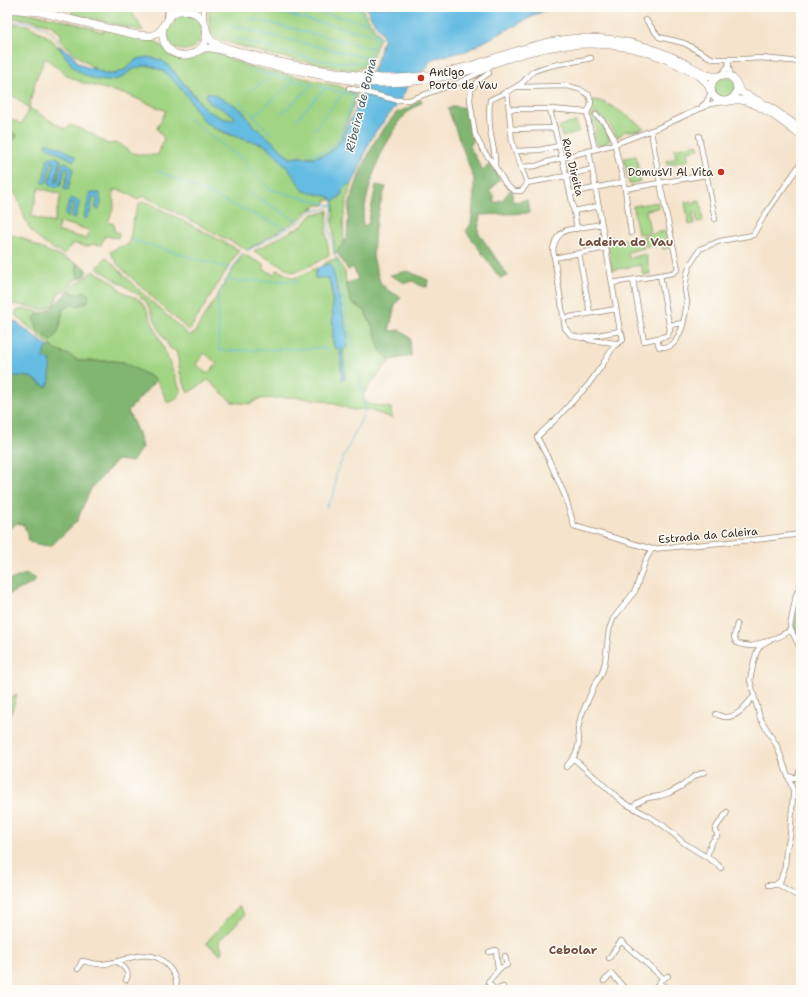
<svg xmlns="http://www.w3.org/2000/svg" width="808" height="997" font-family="'Shantell Sans',sans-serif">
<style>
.green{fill:#a1d483;stroke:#6e7f50;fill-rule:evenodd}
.forest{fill:#80b671;stroke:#5e7048}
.water{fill:#65bce2;stroke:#507380}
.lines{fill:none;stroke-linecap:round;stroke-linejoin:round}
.stream{stroke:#65bce2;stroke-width:1}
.street-casing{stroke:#988674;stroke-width:6}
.primary-casing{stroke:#988674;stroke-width:8}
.highway-casing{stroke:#988674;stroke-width:10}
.street{stroke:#fff;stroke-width:4.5}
.primary{stroke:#fff;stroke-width:7}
.highway{stroke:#fff;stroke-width:8}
.poi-dot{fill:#c8321e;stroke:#fdfcf7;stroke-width:1.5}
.labels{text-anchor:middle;stroke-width:3;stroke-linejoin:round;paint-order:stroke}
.poi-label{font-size:11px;fill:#3b2a1e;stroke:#fdfcf7;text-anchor:start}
.street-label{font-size:11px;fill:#3b2a1e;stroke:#fdfcf7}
.water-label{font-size:12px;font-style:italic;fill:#4a5d63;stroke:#fdfcf7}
.neighbourhood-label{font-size:12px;font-weight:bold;fill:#714e3e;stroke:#fdfcf7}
</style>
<rect width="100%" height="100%" fill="#fdfcf7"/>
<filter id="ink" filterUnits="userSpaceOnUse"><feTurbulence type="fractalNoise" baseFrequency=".025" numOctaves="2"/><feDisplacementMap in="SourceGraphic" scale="8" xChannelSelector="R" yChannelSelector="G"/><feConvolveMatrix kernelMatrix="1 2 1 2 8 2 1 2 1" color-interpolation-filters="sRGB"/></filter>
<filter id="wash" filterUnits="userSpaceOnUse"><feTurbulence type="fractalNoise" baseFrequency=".012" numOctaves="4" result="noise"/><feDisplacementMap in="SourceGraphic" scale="16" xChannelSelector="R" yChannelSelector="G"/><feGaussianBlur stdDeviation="0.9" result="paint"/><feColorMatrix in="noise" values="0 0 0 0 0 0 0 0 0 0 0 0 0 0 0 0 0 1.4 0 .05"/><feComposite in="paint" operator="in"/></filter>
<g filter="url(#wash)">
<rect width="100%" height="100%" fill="#f5e3cb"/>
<path class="green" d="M72 7H129L143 31 72 14Z
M209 7H361L380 37 377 45 370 62 364 67 353 70 332 67 267 54 217 39 211 33 209 21Z
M18 12C47 15 76 23 103 32L105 29 136 38 155 41 175 57 189 58 200 54 211 51 248 66 339 86 357 95 341 139 329 153 314 157H298L290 158 259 130 211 117 196 97 169 66 161 60 137 59C130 65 123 73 113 74 97 76 71 50 59 39L61 34 51 25 32 20 14 18 7 20V13Z
M166 32a18 18 0 1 1 36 0a18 18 0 1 1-36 0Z
M15 24 27 25 50 38 68 58 74 68 121 78C127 73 134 67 142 66 161 63 178 84 188 97 195 107 200 119 210 126 220 132 236 137 247 140 252 141 257 142 262 144 277 150 295 178 304 191L331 197 330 200H326L325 205H316L315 208 310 209 299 219 247 250 144 196 139 198 138 200C130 195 123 189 113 190L114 207 108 222 114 224V231L119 233 118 238 105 236 101 245 94 244 88 246H85L73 243 64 255C50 247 34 239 27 223 20 209 19 194 7 182V145L18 136 8 129 10 119 22 124 29 108 15 97 7 95V36L8 35 10 32 7 31V25ZM45 58 68 76 83 83 128 95 166 111 157 128 164 139 158 155H144L132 153 118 143 107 144 91 133 71 125 65 129 29 108 35 82ZM61 160 55 182 57 183V182L66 162 73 169 64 188 69 168 66 167 60 186 49 182 55 162 52 161ZM39 188 61 194 54 223 31 216ZM60 222 89 230 87 239 57 231Z
M714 88a11 11 0 1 1 22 0a11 11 0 1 1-22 0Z
M593 100C605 99 633 120 644 128 640 129 637 131 633 131 628 131 624 130 621 135L617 137 608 122 595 113 593 116C600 123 623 144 598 145 591 135 596 136 596 128 596 126 595 124 594 122L591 123 590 120Z
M576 122 579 132 562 137 559 126Z
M698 144 699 149 687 151 689 160 667 165 666 161 676 158 674 149Z
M636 156 641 181 629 184 624 158Z
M354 180 348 195 343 221 344 242 337 252 334 254 333 223 334 201 342 195 341 190Z
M700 200 703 221 697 222 696 212H693L694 224 689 225 685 202 691 201V204L695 203V201Z
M144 202 149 203 239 250 189 331 118 265 110 252 119 247 128 245C131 238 131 230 133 222 134 216 137 209 140 203Z
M657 202 658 208 646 210 650 232 638 234 633 206Z
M328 210 326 230 329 255C318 262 306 269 293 272L254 251 303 225 313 214 323 213Z
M665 231 669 248 663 249 661 244 646 247 645 240 642 236Z
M7 234 23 238 38 247 76 263 78 279 74 280 70 287 59 293 54 305 43 310 32 307 11 304 7 301Z
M613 237 614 240 639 238 640 239 644 248 628 252 629 258 646 254 650 274 643 275 641 265 612 270 607 238Z
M243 254 262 264 265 265 263 269 274 275 277 270 293 278 300 276 316 268H318L315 274 329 278 332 287 333 343 340 350 342 380 345 379 343 349 330 264 324 265 325 263 337 258 345 273 346 284 351 302 365 311 376 335 380 351 390 360 363 394 364 400 369 404 391 408 392 418 365 409 353 410 322 400 294 397 258 399 250 404 232 402 208 380 188 393 180 373 178 359 176 351 170 348 159 329 147 303 139 295 97 268 106 257 142 293 190 336 194 333ZM205 353 217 364 207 374 196 364Z
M93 271 107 278 116 284 121 291 140 300 145 306 164 349 181 391C179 397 173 403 167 402L162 390 156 380 148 375 114 361H90L78 360 69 355 57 351 16 316 15 312C23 306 34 311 43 313L36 315 60 328 63 309 71 305 77 306 85 291C78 293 75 296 69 290Z
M17 695 11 713 7 718V700Z
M239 906 245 915 219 941 222 950 221 954 206 943Z"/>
<path class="forest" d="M421 99 422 102 404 115V117L401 118C397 129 389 138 384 148 372 172 366 198 362 225H368L376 185 386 187 380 205 375 228 373 257 380 282 389 291 401 297 395 305 389 331 400 330 410 338 411 356 390 360 380 351 376 335 365 311 351 302 346 284 358 279 353 267 348 270 337 252 347 238 349 205 361 170 376 139 396 113 408 108Z
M454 106 466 108 474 140 469 146 483 170 490 164 500 179 489 192 495 196 493 200 497 203 499 200 502 201 511 189 513 192 512 195 513 202 527 200 529 213 480 215 478 232 508 276 500 278 466 231 471 224 472 216 474 194V179L448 109Z
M7 117 10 119 8 129 18 136 7 145Z
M76 263 86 268 87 272 84 276 78 279Z
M408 271 428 280 427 287 421 286 413 281 405 283 390 275Z
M69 290C75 296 78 293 85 291L89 295 88 302 77 306 71 305 63 309 58 333 51 341 37 330 34 319 36 315 43 313 52 308 59 300Z
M52 346 57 351 69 355 78 360 90 361H114L124 362 156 380 128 411 138 433 142 447 132 462 117 460 91 489 84 504 77 521 51 546 42 545 29 542 24 525 17 523 12 527 7 536V378L17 376 32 377 41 385 49 384 50 379 49 374 51 365 43 358 45 350 49 347Z
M26 574 36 579 32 584 7 595V581Z
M801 592V644L794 630V620Z"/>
<path class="water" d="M366 7H551L466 51 436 58 429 62 427 68 416 76 406 89 402 97 397 105 376 131 368 145 360 167 354 180 342 190V195L334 201 331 200V197L304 191 289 170 272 151 263 144 245 140 227 133 210 126 201 118 187 96 175 82 163 71 151 66H142L132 70 121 78 109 81 97 80 86 76 74 68 58 46 62 48 72 54 78 63 86 67 95 69 106 74H115L126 69 137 59 148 57 161 60 169 66 206 110 224 119 234 120 235 117 226 110 209 103 206 95 208 92 235 105 243 111 253 125 271 140 290 158 298 157H314L329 153 341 140 359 103 378 58 384 37 371 17Z
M46 143H49L63 149 76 157 74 161 46 146Z
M50 157H56L61 160 55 182 56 183 57 182 63 163 66 162 73 167V169L68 190 64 189 69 168 66 167 60 186 58 187 51 186 49 182 55 162 52 161 46 183H42L48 159Z
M91 193H100L101 203 99 209H96C95 205 98 201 96 197L92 198C92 205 91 214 86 219L84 217 88 202V197Z
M70 198 79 201 80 203 75 218H71L75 204 72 203 68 217 65 215Z
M330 264 332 265 348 337 347 347 343 349 345 379 342 380 340 350 338 348 335 349 333 343 332 287 328 278H315C314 268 322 265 330 264Z
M13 320 49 347 45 350 43 358 50 360C52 366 49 368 50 374 50 380 50 383 46 387L31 377 17 376 7 378V339L9 334Z"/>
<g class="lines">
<path class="stream" d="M296 7 367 23
M338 7 351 10 359 9
M358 7 365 20 378 36 385 38
M249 18 371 48
M7 23C22 20 42 21 53 34 56 38 58 43 62 47
M231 26 367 58
M234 38C267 47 300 58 334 62 344 63 355 62 365 63L378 36 254 7
M247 69 354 95 350 107 356 108
M250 91 272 75
M239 101 271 134
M281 114 311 86
M254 116 294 81
M185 117 205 131 217 141 240 157 268 188 272 190 330 205
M296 120 325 88
M314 130 343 93
M308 154C313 153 319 153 324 151 340 145 344 122 350 107
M158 171 287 229
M248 192 299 222
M132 240 228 268
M247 251 299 222C303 217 308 215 312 210 319 210 325 211 330 205L333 206V201
M242 253 222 287 218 297 219 349 221 351 323 348 329 350
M228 279 231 281H299
M326 507 333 496 335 488 336 473 362 418 365 409 364 401 335 253 329 229 333 206"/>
</g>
</g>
<g filter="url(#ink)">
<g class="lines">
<g class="street-casing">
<path id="street" d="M204 7V21
M646 20 659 37 684 43 713 59H729
M489 73 478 81 471 90 470 100 475 134 483 150 495 166 505 183 511 189 515 191H521L525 187 527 183 566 176 592 169
M721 75 726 69 728 66
M733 79C729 72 728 67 729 59H745L761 58 801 62
M517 87 568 86 579 89 589 95 591 102 590 107 587 112 589 124 595 149
M349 88 396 100H409L460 82 489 68
M507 91 512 141 515 151 527 183
M702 106 706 103 711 92
M509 109H550L587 112
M550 109C559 149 571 188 577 229
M596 115C604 121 609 128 613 137L625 189 631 233
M510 129 555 128
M699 136 715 219
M515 151 539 150 559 146
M589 151 612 283 620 331 622 334 623 340 614 346 603 364 588 385 557 418 537 437 549 460 565 496 574 526 652 549
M495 166C496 153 491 141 490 128 489 118 489 109 490 100 501 94 514 90 523 82 527 79 529 74 534 71 552 63 572 63 591 58
M521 167 536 166 547 162 615 144 660 127 710 104 723 102
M625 189 706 175
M571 193 623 182
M574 211 599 206
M602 224 567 230C558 234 555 240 553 249L565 328 571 335 581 338 620 331
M579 254 590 313
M554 258 606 248
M633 280 644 341 667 336 670 330 660 275
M612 283 673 273 678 269 660 183 651 131
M564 318 616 309
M669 325 683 323
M586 338 589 340 616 343
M657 339 659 347H668L673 344 676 341 682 328 685 315 687 302 685 290 687 274 690 265 700 249 720 241 753 235 764 216 801 163
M737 624 734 637 735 640 737 643 743 645 752 646 778 637 791 630 790 627 796 595 801 584
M791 630 801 650
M769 640 761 645 757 651 754 661 750 680 760 718 777 746 793 790V796L790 836 786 851 785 867 779 885 801 898
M716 714C719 715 722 717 725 717 738 718 747 704 754 696
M573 758 577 751 579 742 578 729 581 716 595 684 602 673 605 662 609 630 613 619 635 591 646 559 652 549 763 539 801 534
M566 767 573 758 624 803 647 815 664 826 684 843 716 863 721 868
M788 776 796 778 801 768
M633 807 637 803 647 798 660 796 669 793 682 786 693 777 704 772
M707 857C709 849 711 841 717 836V833L715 830C718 823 723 819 727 812
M768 885H775L780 881
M489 952 496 950 498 970
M609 958 621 941 664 979
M117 962C123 966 131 972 126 980
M78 969 82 961C89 962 96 965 103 964 122 963 142 949 160 959 163 960 165 963 167 965 174 972 177 981 177 990
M604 981 612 974 626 990
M658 984 667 987 671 990
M495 990 488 982 500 968 507 965 505 956
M495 990 503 987
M654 990 661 980 668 976"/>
</g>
<g class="primary-casing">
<path id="primary" d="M7 9 40 12 136 35
M207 32C208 34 209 38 211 40 217 47 249 54 259 57 277 62 294 65 312 68 335 72 358 76 381 78 412 79 444 73 473 65 512 53 546 38 587 38 616 38 646 45 672 57 684 62 695 69 707 75L712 76H717
M133 34C140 35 148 37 154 35 168 30 165 8 187 11 213 14 213 52 187 55 168 57 159 40 164 24
M196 52 204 48H211C227 50 242 58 257 62 273 66 289 69 305 72 329 77 355 82 380 83 413 83 446 78 478 68 497 63 515 55 533 51 581 39 634 42 678 65 687 70 700 74 706 82 708 84 709 87 710 90
M711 88a13 13 0 1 1 26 0a13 13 0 1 1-26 0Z
M737 84 740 91 743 93 770 107 801 129
M726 102C731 101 736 99 741 100 760 103 786 124 801 136"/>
</g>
<g class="highway-casing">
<path id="highway" d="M180 7 188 11
M169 17 170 7"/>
</g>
<use href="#street" class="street"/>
<use href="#primary" class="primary"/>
<use href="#highway" class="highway"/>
</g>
</g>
<g class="poi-dot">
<circle cx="421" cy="78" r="4"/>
<circle cx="721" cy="172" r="4"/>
</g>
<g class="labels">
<g class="poi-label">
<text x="429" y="76">Antigo<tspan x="429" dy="13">Porto de Vau</tspan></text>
<text x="713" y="176" text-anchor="end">DomusVi Al Vita</text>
</g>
<g class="street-label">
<text transform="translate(573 167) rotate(76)" y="4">Rua Direita</text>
<text transform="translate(708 535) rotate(-5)" y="4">Estrada da Caleira</text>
</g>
<g class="water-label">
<text transform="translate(361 105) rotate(-76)" y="4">Ribeira de Boina</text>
</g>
<g class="neighbourhood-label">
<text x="626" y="246">Ladeira do Vau</text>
<text x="573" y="954">Cebolar</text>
</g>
</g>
<rect width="808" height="997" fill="none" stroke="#fdfcf7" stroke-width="24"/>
</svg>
